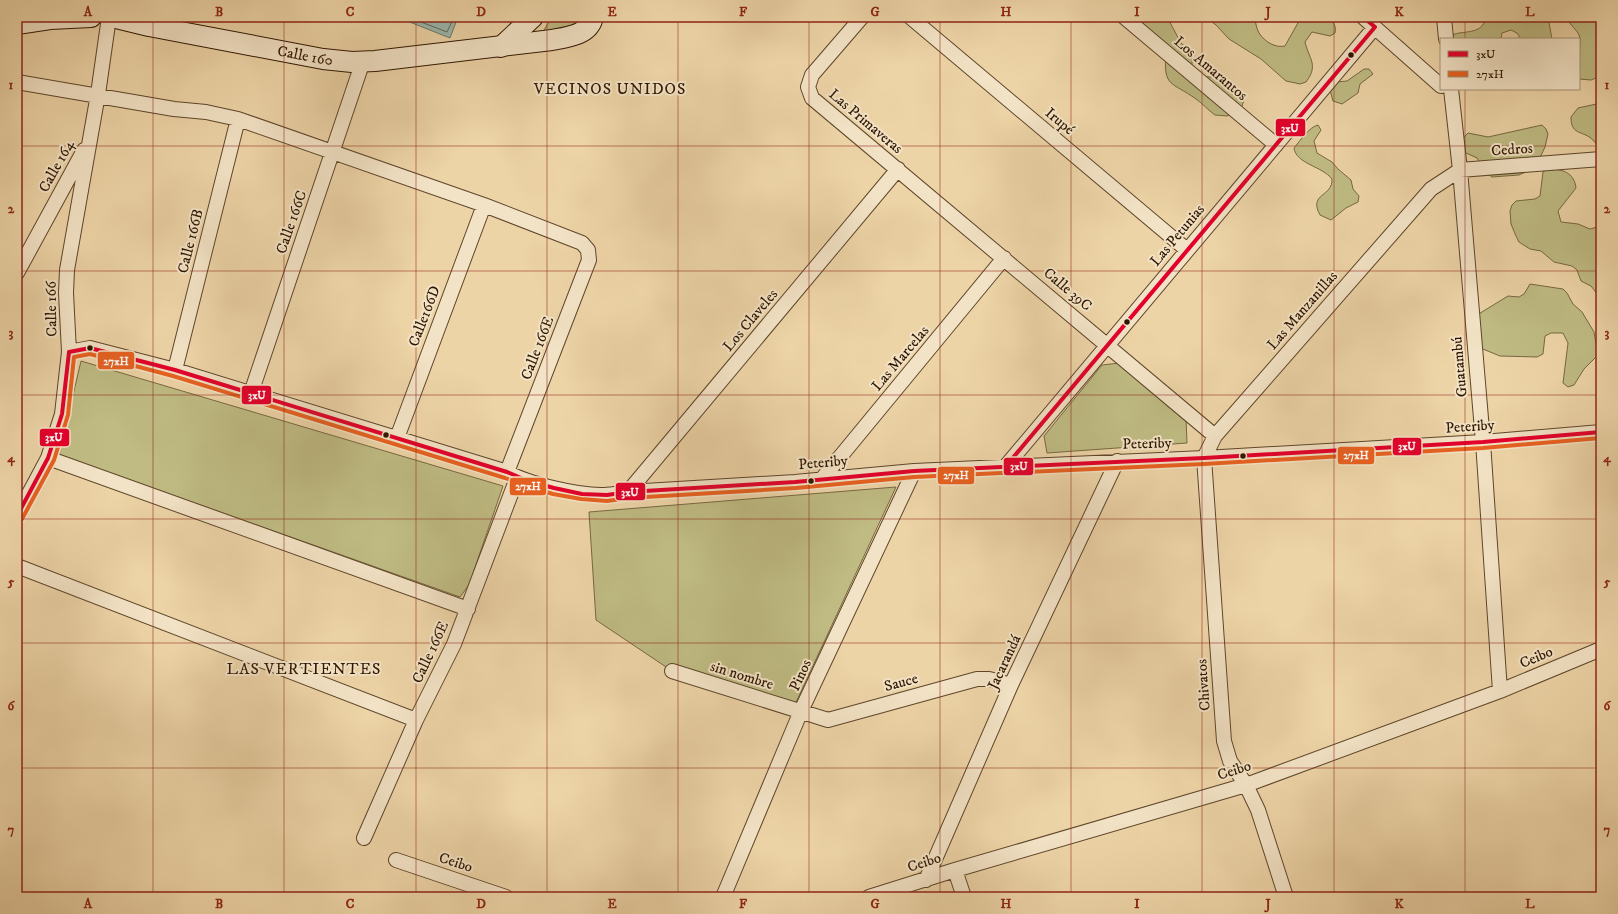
<svg xmlns="http://www.w3.org/2000/svg" width="1618" height="914" font-family="'IM FELL DW Pica',serif">
<style>
.green{fill:#bfbb83;stroke:#776842}
.water{fill:#9ab7ae;stroke:#6f7768}
.lines{fill:none;stroke-linecap:round;stroke-linejoin:round}
.shore{stroke:#646657;stroke-width:1}
.minor-casing{stroke:#5e462a;stroke-width:16}
.secondary-casing{stroke:#2f1600;stroke-width:22}
.minor{stroke:#f3e3c6;stroke-width:14}
.secondary{stroke:#f3e3c6;stroke-width:20}
.bus-1-casing{stroke:#f3e3c6;stroke-width:7}
.bus-2-casing{stroke:#f3e3c6;stroke-width:7}
.bus-1{stroke:#e4002b;stroke-width:4}
.bus-2{stroke:#e86120;stroke-width:4}
.grid{fill:none;stroke:#8f2418;stroke-width:1;stroke-opacity:0.55}
.bus-dot{fill:#2f1600;stroke:#f3e3c6;stroke-width:1.5}
.labels{text-anchor:middle;stroke-width:4;stroke-linejoin:round;paint-order:stroke}
.street-label{font-size:15px;fill:#2f1600;stroke:#f3e3c6}
.neighbourhood-label{font-size:16px;letter-spacing:1px;fill:#2f1600;stroke:#f3e3c6}
.line-badge{stroke:#f3e3c6;stroke-width:1.5}
.badge-label{font-size:11px;text-anchor:middle;font-weight:bold;fill:#fff}
.neatline{fill:none;stroke:#8f2418;stroke-width:1.5}
.grid-label{font-size:13px;text-anchor:middle;font-weight:bold;fill:#8f2418}
</style>
<rect width="100%" height="100%" fill="#edd4a7"/>
<filter id="stains"><feTurbulence type="fractalNoise" baseFrequency=".005" numOctaves="4"/><feColorMatrix values="0 0 0 0 .2 0 0 0 0 .09 0 0 0 0 .02 0 0 0 .5 -.17"/></filter>
<radialGradient id="worn" r=".72"><stop offset=".6" stop-color="#630" stop-opacity="0"/><stop offset="1" stop-color="#630" stop-opacity=".3"/></radialGradient>
<path class="green" d="M552 17H580L573 26 546 32 544 30Z
M1132 17H1167L1181 43 1190 51 1192 56V68L1201 76 1218 78 1230 82 1239 89 1244 100 1242 106 1238 111 1227 116 1215 115C1208 110 1203 104 1196 99 1171 81 1163 88 1166 52Z
M1205 17H1254C1256 22 1256 28 1259 33 1265 42 1275 48 1285 46L1299 21 1297 17C1310 17 1339 13 1335 33L1330 36 1312 32 1305 42C1309 59 1319 65 1306 82L1300 84 1286 81 1261 59 1229 39 1216 25Z
M1486 17H1548L1552 39H1521L1517 33 1511 30 1502 33 1501 39H1446C1457 27 1482 39 1486 17Z
M1567 17H1601V76L1591 80 1579 79 1580 38C1578 29 1569 26 1567 17Z
M1364 69H1369L1373 74 1360 84 1358 93 1342 104 1333 101 1330 90 1337 82 1347 81Z
M1601 103V149C1598 146 1595 142 1592 139 1581 130 1571 135 1571 117L1578 108Z
M1318 125 1321 130 1314 141 1317 153 1332 162 1338 169 1351 180 1353 189 1359 196 1358 202 1346 208 1331 220 1320 215C1308 193 1333 197 1332 179 1322 166 1296 164 1294 148 1300 141 1309 127 1318 125Z
M1542 125 1546 129 1548 134 1545 147 1537 164 1531 169 1519 175 1492 177 1487 173 1477 158 1466 153 1462 149 1463 138 1468 133 1488 137Z
M1548 169C1562 169 1574 172 1576 188L1558 211 1561 222 1578 224 1590 229 1601 226V299L1591 286 1581 281 1577 270 1572 266 1554 262 1541 251 1530 249 1519 242 1516 236 1511 224 1510 211 1512 205 1516 201 1535 199 1540 196 1543 172Z
M1530 284 1563 289 1567 293 1573 304 1582 312 1594 332 1598 355 1584 369 1574 385 1568 387 1563 383 1568 343 1563 333H1551L1545 336 1543 354 1537 357 1500 356 1478 347 1477 315 1508 296 1519 297 1524 294Z
M81 361 503 486 469 585 460 597 59 455Z
M1120 363 1186 419 1187 443 1047 453 1044 436 1102 365Z
M896 487 792 711 678 675 596 620 589 512Z"/>
<path class="water" d="M397 17H458L450 38Z"/>
<g class="lines">
<path class="shore" d="M408 17 447 32 454 17"/>
<g class="minor-casing">
<path id="minor" d="M862 17 812 75 808 87 812 98 1215 436
M910 17 1187 250
M1124 17 1276 145
M1363 17 1441 86
M1444 17 1446 39
M17 82 174 109 206 112 238 119 484 205 582 243 588 250 589 260 507 472
M1451 89 1460 170 1483 442 1500 691
M17 273 84 150
M69 352 90 348 175 370 507 472C528 484 580 496 604 495 612 495 620 493 628 492L795 482 914 471 1204 458 1483 442 1601 432
M175 370 238 119
M251 393 363 61
M397 438 484 205
M48 458 468 609
M1006 466 1375 27
M821 480 1004 258
M628 492 898 169
M17 516 48 458 62 414 69 352 66 293 67 270 98 94 109 17
M17 566 416 720
M672 671 828 720 977 679H989L1011 685
M364 838 416 720 454 644 517 478
M396 860 506 897
M955 870 964 897
M926 880 1011 685 1117 461
M723 897 801 711 914 471
M869 897 955 870 1246 785 1500 691 1601 649
M1286 897 1258 810 1246 785 1230 761 1224 741 1204 458 1215 436 1431 189 1460 170 1601 159"/>
</g>
<g class="secondary-casing">
<g id="secondary">
<path id="s1" d="M112 17 149 26 323 59 352 62 375 61 552 40C568 37 589 35 593 17"/>
<path d="M17 24 50 19 91 17"/>
<path d="M501 47 533 17"/>
</g>
</g>
<use href="#minor" class="minor"/>
<use href="#secondary" class="secondary"/>
<g class="bus-1-casing">
<path id="bus-1" d="M69 352 90 348 175 370 507 472 528 481 554 488 582 494 607 495 628 492 795 482 914 471 1204 458 1483 442 1601 432
M1006 466 1375 27 1363 17
M17 516 48 458 62 414 69 352"/>
</g>
<g class="bus-2-casing">
<path id="bus-2" d="M22 519 54 460 68 415 74 357 90 354 173 376 505 478 526 486 553 494 581 499 607 501 629 498 796 488 914 477 1204 464 1483 448 1601 438"/>
</g>
<use href="#bus-1" class="bus-1"/>
<use href="#bus-2" class="bus-2"/>
</g>
<path class="grid" d="M153 17V897M284 17V897M416 17V897M547 17V897M678 17V897M809 17V897M940 17V897M1071 17V897M1202 17V897M1334 17V897M1465 17V39M1465 89V897M17 146H1601M17 271H1601M17 395H1601M17 519H1601M17 643H1601M17 768H1601"/>
<g class="bus-dot">
<circle cx="1351" cy="55" r="3.5"/>
<circle cx="1127" cy="322" r="3.5"/>
<circle cx="90" cy="348" r="3.5"/>
<circle cx="386" cy="435" r="3.5"/>
<circle cx="1243" cy="456" r="3.5"/>
<circle cx="811" cy="481" r="3.5"/>
</g>
<g class="labels">
<g class="street-label">
<text dy="5" stroke="none"><textPath href="#s1" startOffset="197">Calle 160</textPath></text>
<text transform="translate(1211 68) rotate(40)" y="5">Los Amarantos</text>
<text transform="translate(866 121) rotate(40)" y="5">Las Primaveras</text>
<text transform="translate(1060 121) rotate(40)" y="5">Irupé</text>
<text transform="translate(1512 149) rotate(-4)" y="5">Cedros</text>
<text transform="translate(56 166) rotate(-61)" y="5">Calle 164</text>
<text transform="translate(291 222) rotate(-71)" y="5">Calle 166C</text>
<text transform="translate(1177 235) rotate(-50)" y="5">Las Petunias</text>
<text transform="translate(190 241) rotate(-76)" y="5">Calle 166B</text>
<text transform="translate(1068 289) rotate(40)" y="5">Calle 39C</text>
<text transform="translate(51 309) rotate(-91)" y="5">Calle 166</text>
<text transform="translate(1302 310) rotate(-49)" y="5">Las Manzanillas</text>
<text transform="translate(424 316) rotate(-69)" y="5">Calle166D</text>
<text transform="translate(750 320) rotate(-50)" y="5">Los Claveles</text>
<text transform="translate(537 348) rotate(-69)" y="5">Calle 166E</text>
<text transform="translate(900 358) rotate(-50)" y="5">Las Marcelas</text>
<text transform="translate(1459 367) rotate(-95)" y="5">Guatambú</text>
<text transform="translate(1470 426) rotate(-4)" y="5">Peteriby</text>
<text transform="translate(1147 443) rotate(-2)" y="5">Peteriby</text>
<text transform="translate(823 462) rotate(-5)" y="5">Peteriby</text>
<text transform="translate(430 652) rotate(-65)" y="5">Calle 166E</text>
<text transform="translate(1536 657) rotate(-23)" y="5">Ceibo</text>
<text transform="translate(1004 662) rotate(-65)" y="5">Jacarandá</text>
<text transform="translate(742 675) rotate(17)" y="5">sin nombre</text>
<text transform="translate(800 675) rotate(-65)" y="5">Pinos</text>
<text transform="translate(901 682) rotate(-15)" y="5">Sauce</text>
<text transform="translate(1203 685) rotate(-94)" y="5">Chivatos</text>
<text transform="translate(1234 770) rotate(-18)" y="5">Ceibo</text>
<text transform="translate(456 862) rotate(18)" y="5">Ceibo</text>
<text transform="translate(924 862) rotate(-18)" y="5">Ceibo</text>
</g>
<g class="neighbourhood-label">
<text x="610" y="94">VECINOS UNIDOS</text>
<text x="304" y="674">LAS VERTIENTES</text>
</g>
</g>
<g class="line-badge">
<rect x="1275" y="118" width="31" height="19" rx="4" fill="#e4002b"/>
<rect x="97" y="351" width="38" height="19" rx="4" fill="#e86120"/>
<rect x="241" y="385" width="31" height="20" rx="4" fill="#e4002b"/>
<rect x="39" y="428" width="31" height="19" rx="4" fill="#e4002b"/>
<rect x="1392" y="437" width="30" height="19" rx="4" fill="#e4002b"/>
<rect x="1337" y="446" width="38" height="19" rx="4" fill="#e86120"/>
<rect x="1003" y="457" width="31" height="19" rx="4" fill="#e4002b"/>
<rect x="937" y="466" width="38" height="19" rx="4" fill="#e86120"/>
<rect x="509" y="477" width="38" height="19" rx="4" fill="#e86120"/>
<rect x="615" y="482" width="31" height="19" rx="4" fill="#e4002b"/>
</g>
<g class="badge-label">
<text x="1290" y="132">3xU</text>
<text x="116" y="365">27xH</text>
<text x="257" y="399">3xU</text>
<text x="54" y="441">3xU</text>
<text x="1407" y="450">3xU</text>
<text x="1356" y="459">27xH</text>
<text x="1019" y="470">3xU</text>
<text x="956" y="479">27xH</text>
<text x="528" y="490">27xH</text>
<text x="630" y="496">3xU</text>
</g>
<rect width="1618" height="914" fill="none" stroke="#edd4a7" stroke-width="44"/>
<rect x="1440" y="38" width="140" height="52" fill="#f3e3c6" stroke="#a59177"/>
<rect x="1448" y="51" width="20" height="6" fill="#e4002b" stroke="#a59177"/>
<text x="1476" y="58" font-size="12" fill="#2f1600">3xU</text>
<rect x="1448" y="71" width="20" height="6" fill="#e86120" stroke="#a59177"/>
<text x="1476" y="78" font-size="12" fill="#2f1600">27xH</text>
<rect x="22" y="22" width="1574" height="870" class="neatline"/>
<g class="grid-label">
<text x="88" y="16">A</text>
<text x="219" y="16">B</text>
<text x="350" y="16">C</text>
<text x="481" y="16">D</text>
<text x="612" y="16">E</text>
<text x="743" y="16">F</text>
<text x="875" y="16">G</text>
<text x="1006" y="16">H</text>
<text x="1137" y="16">I</text>
<text x="1268" y="16">J</text>
<text x="1399" y="16">K</text>
<text x="1530" y="16">L</text>
<text x="11" y="89">1</text>
<text x="1607" y="89">1</text>
<text x="11" y="213">2</text>
<text x="1607" y="213">2</text>
<text x="11" y="337">3</text>
<text x="1607" y="337">3</text>
<text x="11" y="462">4</text>
<text x="1607" y="462">4</text>
<text x="11" y="586">5</text>
<text x="1607" y="586">5</text>
<text x="11" y="710">6</text>
<text x="1607" y="710">6</text>
<text x="11" y="834">7</text>
<text x="1607" y="834">7</text>
<text x="88" y="908">A</text>
<text x="219" y="908">B</text>
<text x="350" y="908">C</text>
<text x="481" y="908">D</text>
<text x="612" y="908">E</text>
<text x="743" y="908">F</text>
<text x="875" y="908">G</text>
<text x="1006" y="908">H</text>
<text x="1137" y="908">I</text>
<text x="1268" y="908">J</text>
<text x="1399" y="908">K</text>
<text x="1530" y="908">L</text>
</g>
<rect width="100%" height="100%" filter="url(#stains)"/>
<rect width="100%" height="100%" fill="url(#worn)"/>
</svg>
